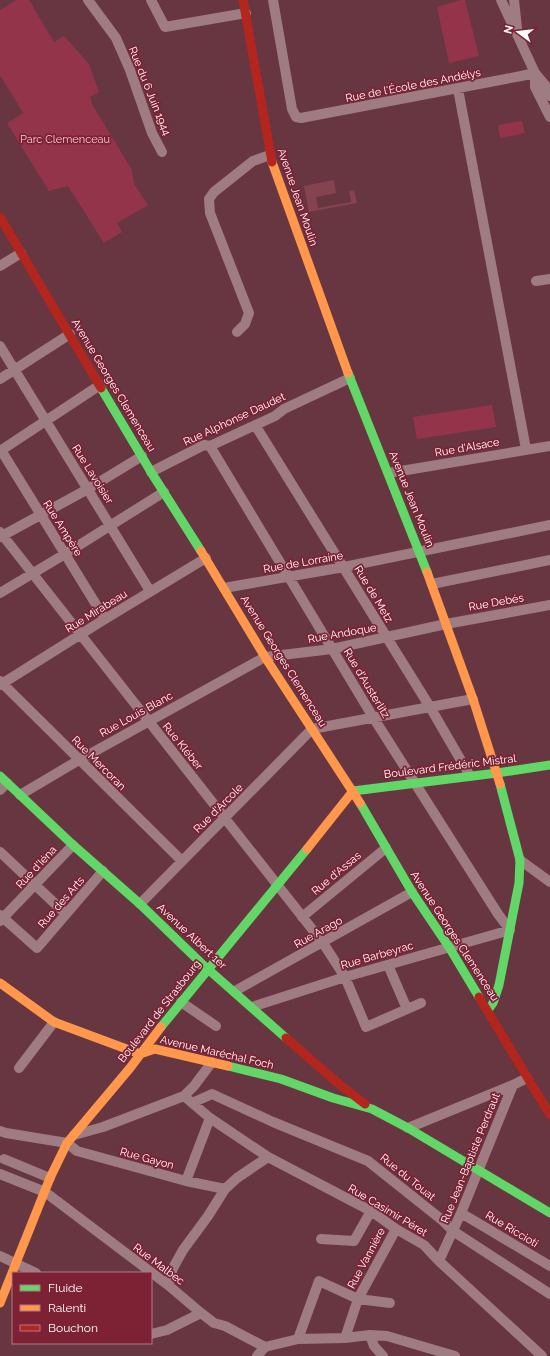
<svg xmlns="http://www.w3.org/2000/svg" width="550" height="1356" font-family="Raleway,sans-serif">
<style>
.green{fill:#94344a}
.water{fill:#854350}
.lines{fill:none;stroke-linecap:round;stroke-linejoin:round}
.street{stroke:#9f7b82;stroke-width:10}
.fast{stroke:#63d668;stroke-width:9}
.slow{stroke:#ff974d;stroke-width:9}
.jam{stroke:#b3261e;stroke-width:9}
.labels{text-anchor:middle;stroke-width:3.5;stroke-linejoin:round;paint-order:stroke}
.street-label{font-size:11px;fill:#fff;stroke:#7d2134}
.park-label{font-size:11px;fill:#f5c8d2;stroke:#7d2134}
</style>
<rect width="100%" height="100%" fill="#683641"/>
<path class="green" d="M16 0H29L54 42 64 36 89 64 99 92 90 97 93 106 132 170 134 184 148 205 117 223 122 232 104 243 68 186 49 191 7 123 23 113 0 75V10Z
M461 0H465L479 56 449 63 437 7Z
M522 121 525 133 500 138 498 125Z
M492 405 496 427 417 439 413 417Z"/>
<path class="water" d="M334 180 336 193 316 197 318 208 351 202 349 191 354 190 357 203 309 212 304 186Z"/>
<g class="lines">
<path class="street" d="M88 0 116 38 130 70 152 133 162 152
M151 0 165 27 246 13
M273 0 292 109 296 117 301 118 521 76 535 73
M501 0 535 73 545 85 550 96
M514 0 517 28
M535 73V87L550 117
M458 89 526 449
M0 266 21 253
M536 281 550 279
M237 332 245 324 249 313 210 213 209 199 214 192 253 161 270 155
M0 346 150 591
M0 379 70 334
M255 425 430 707 470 776
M210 446 373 717 498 914 510 930 345 977 252 1007
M1 450 105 619
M0 451 100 385
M151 472 204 445 210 446 275 416 284 409 350 378
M389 473 550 446
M0 532 323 943 345 977 366 1027 421 1003
M0 537 88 489 142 456
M432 584 550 560
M224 588 344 567 550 525
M0 593 65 554 164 492
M0 681 182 861
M0 685 105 619 206 558
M0 790 7 783
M20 795 79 760 265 657 332 649 446 624 550 605
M0 852 66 914
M520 860 550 882
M140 904 312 729 473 699
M0 915 37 948 103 871
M302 917 386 848
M0 921 73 845
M388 965 407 1009
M235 991 412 892
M181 1002 216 1026
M19 1068 54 1022
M184 1096 210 1118 268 1157 371 1211 396 1229 424 1245 439 1261 542 1356
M192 1103 212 1094 273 1122 368 1161 442 1220 453 1231 550 1294
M408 1128 513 1085 527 1078
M0 1131 6 1133 67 1143 77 1151 186 1181 225 1189
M74 1135 103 1127 184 1096 194 1086 212 1062
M4 1159 50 1178
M0 1174 45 1192 168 1285 201 1313 214 1323 225 1326 265 1347
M186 1181 210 1118
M461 1213 550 1266
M321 1239 354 1241 371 1211
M0 1256 36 1273
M439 1261 461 1213 513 1085
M168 1285 173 1268 183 1250 208 1216 225 1189 237 1178 268 1157
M390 1303 358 1299 396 1229
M151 1334 167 1330 201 1313
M370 1335 374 1346 383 1356
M345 1338 370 1335 387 1336 455 1356
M257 1356 265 1347 298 1339 345 1338 358 1299 319 1281 298 1339"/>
<path class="fast" d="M348 373 427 572
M101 388 151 472 201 551
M0 776 73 845 140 904 201 963 286 1038
M353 791 497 773 550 765
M360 803 412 892 449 947 479 997
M488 1010 493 1003 499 985 519 883 520 860 500 784
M161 1027 307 849
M228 1066 281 1079 333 1098 372 1109 408 1128 550 1213"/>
<path class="slow" d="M272 162 348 373
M201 551 265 657 360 803
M427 572 473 699 500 784
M307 849 353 791
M0 983 54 1022 140 1054 155 1049 228 1066
M0 1303 50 1178 67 1143 130 1068 161 1027"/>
<path class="jam" d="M243 0 272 162
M0 217 101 388
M479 997 550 1115
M286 1038 339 1084 365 1104"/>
</g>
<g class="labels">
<g class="street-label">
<text transform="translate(413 85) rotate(-11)" y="4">Rue de l'École des Andélys</text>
<text transform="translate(150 91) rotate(68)" y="4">Rue du 6 Juin 1944</text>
<text transform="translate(298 197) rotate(71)" y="4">Avenue Jean Moulin</text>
<text transform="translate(114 385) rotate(59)" y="4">Avenue Georges Clemenceau</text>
<text transform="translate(234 419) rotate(-25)" y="4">Rue Alphonse Daudet</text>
<text transform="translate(467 447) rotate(-10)" y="4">Rue d'Alsace</text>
<text transform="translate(93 474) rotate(58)" y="4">Rue Lavoisier</text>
<text transform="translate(412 499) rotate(68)" y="4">Avenue Jean Moulin</text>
<text transform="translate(63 528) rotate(58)" y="4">Rue Ampère</text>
<text transform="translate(303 562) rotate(-10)" y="4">Rue de Lorraine</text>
<text transform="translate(374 594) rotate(59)" y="4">Rue de Metz</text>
<text transform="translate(496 602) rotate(-10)" y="4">Rue Debés</text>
<text transform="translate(96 611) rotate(-32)" y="4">Rue Mirabeau</text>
<text transform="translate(342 633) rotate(-10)" y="4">Rue Andoque</text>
<text transform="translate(284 661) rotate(58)" y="4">Avenue Georges Clemenceau</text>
<text transform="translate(367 683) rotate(59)" y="4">Rue d'Austerlitz</text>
<text transform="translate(136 714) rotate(-29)" y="4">Rue Louis Blanc</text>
<text transform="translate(183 746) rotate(51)" y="4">Rue Kléber</text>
<text transform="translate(99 763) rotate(45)" y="4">Rue Mercoran</text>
<text transform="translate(450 766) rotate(-7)" y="4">Boulevard Frédéric Mistral</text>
<text transform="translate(218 808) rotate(-45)" y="4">Rue d'Arcole</text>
<text transform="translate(36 867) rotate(-47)" y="4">Rue d'Iéna</text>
<text transform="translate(336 873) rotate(-40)" y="4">Rue d'Assas</text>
<text transform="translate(61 902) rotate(-49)" y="4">Rue des Arts</text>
<text transform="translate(318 932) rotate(-29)" y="4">Rue Arago</text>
<text transform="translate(192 936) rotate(43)" y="4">Avenue Albert 1er</text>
<text transform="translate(455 936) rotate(57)" y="4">Avenue Georges Clemenceau</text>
<text transform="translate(377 955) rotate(-16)" y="4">Rue Barbeyrac</text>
<text transform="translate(159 1011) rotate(-52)" y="4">Boulevard de Strasbourg</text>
<text transform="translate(217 1052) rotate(13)" y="4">Avenue Maréchal Foch</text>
<text transform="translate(147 1158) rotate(15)" y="4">Rue Gayon</text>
<text transform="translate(470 1158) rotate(-68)" y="4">Rue Jean-Baptiste Perdraut</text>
<text transform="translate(408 1177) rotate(39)" y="4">Rue du Touat</text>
<text transform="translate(388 1210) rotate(31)" y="4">Rue Casimir Péret</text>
<text transform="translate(512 1229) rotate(31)" y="4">Rue Riccioti</text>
<text transform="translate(366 1258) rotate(-62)" y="4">Rue Vannière</text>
<text transform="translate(159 1264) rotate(37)" y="4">Rue Malbec</text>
</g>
<g class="park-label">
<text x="65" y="143">Parc Clemenceau</text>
</g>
</g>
<rect x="12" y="1272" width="140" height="72" fill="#7d2134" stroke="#b17a85"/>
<rect x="20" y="1285" width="20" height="6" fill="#63d668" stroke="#b17a85"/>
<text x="48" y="1292" font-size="12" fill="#ffffff">Fluide</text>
<rect x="20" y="1305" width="20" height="6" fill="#ff974d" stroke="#b17a85"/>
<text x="48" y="1312" font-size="12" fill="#ffffff">Ralenti</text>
<rect x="20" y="1325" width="20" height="6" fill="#b3261e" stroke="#b17a85"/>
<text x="48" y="1332" font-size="12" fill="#ffffff">Bouchon</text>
<g transform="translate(518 32) rotate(285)" stroke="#7d2134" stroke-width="3" paint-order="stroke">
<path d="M0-3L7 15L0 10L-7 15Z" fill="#ffffff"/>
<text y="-6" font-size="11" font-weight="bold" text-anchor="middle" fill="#ffffff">N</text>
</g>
</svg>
